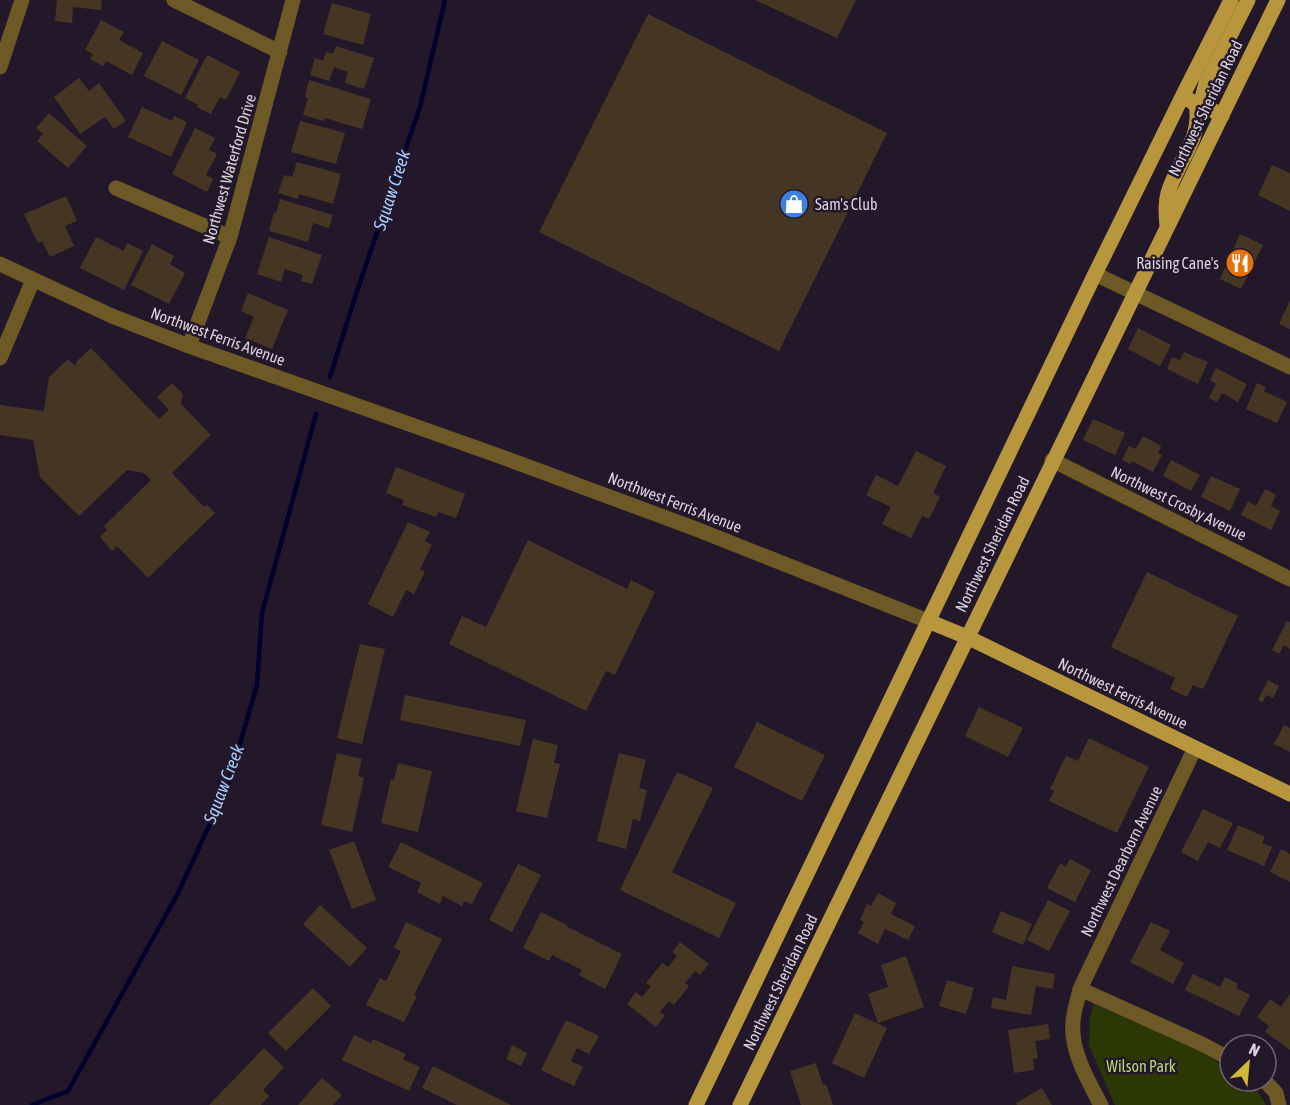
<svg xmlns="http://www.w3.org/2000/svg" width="1290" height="1105" font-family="'Asap Condensed',sans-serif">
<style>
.green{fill:#2b3806}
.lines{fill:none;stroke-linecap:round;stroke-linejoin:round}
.stream{stroke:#00002c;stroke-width:4.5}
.building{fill:#453623}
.minor{stroke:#6d5925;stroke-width:15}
.major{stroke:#b7963d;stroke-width:15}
.labels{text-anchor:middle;stroke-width:5;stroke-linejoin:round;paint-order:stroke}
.street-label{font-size:16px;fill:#d9d1de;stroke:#23182a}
.poi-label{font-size:16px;fill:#d9d1de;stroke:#23182a;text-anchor:start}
.park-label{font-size:16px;fill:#b8d870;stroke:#23182a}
.water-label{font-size:18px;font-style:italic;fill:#a4ccfe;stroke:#23182a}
</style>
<rect width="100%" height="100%" fill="#23182a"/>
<path class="green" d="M1094 1004 1201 1051 1230 1071V1081C1254 1081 1254 1086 1266 1105H1115L1089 1045 1090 1017Z"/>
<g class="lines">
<path class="stream" d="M330 377 356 294 420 107 445 0
M32 1105 68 1091 177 895 228 785 257 685 262 613 316 414"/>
</g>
<path class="building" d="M57 0H102L101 10 73 7 72 23 55 21Z
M755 0H856L837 38Z
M332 3 371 14 363 45 323 34Z
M648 14 887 133 779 351 539 232Z
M101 20 124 32 119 40 143 53 132 75 106 61 103 66 90 59 93 54 85 50Z
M162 41 199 60 181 95 144 76Z
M336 46 374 58 364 89 345 83 348 72 334 67 329 81 310 75 315 58 323 61 326 52 333 54Z
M207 55 240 72 226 100 220 97 211 114 197 107 198 105 185 98Z
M79 78 89 91 99 83 126 121 114 129 105 117 80 134 54 97Z
M309 80 371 99 362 129 325 118 324 121 303 115 308 98 305 97Z
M142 107 172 121 174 116 187 122 171 157 128 137Z
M49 113 87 146 68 168 37 141 43 134 36 128Z
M300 121 345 133 336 164 291 152Z
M195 128 215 138 209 150 217 154 206 175 213 179 207 192 172 174Z
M297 162 341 174 333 204 299 194 298 199 278 193 284 175 292 177Z
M1272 165 1290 173V211L1258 195Z
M66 196 77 221 65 226 74 246 50 257 42 241 38 243 24 214Z
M280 199 333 215 329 228 313 223 308 242 269 231 274 212 276 213Z
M1240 234 1263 245 1241 289 1220 279Z
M96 237 124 251 127 243 143 251 124 290 80 268Z
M269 237 322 255 312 284 301 281 303 275 285 269 281 282 257 274Z
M152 244 174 256 170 264 185 273 169 304 131 285Z
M248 293 288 310 272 349 245 338 254 317 241 311Z
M1290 300V329L1279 324Z
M1138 328 1171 345 1160 366 1128 349Z
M91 348 159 419 169 410 157 397 172 383 183 394 181 404 211 435 172 473 204 507 207 505 215 513 148 578 117 546 112 551 100 537 107 530 104 526 151 480 144 473 127 470 79 516 40 477 33 440 0 435V405L44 411 49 377 68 359 76 366V362Z
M1184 352 1208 362 1198 384 1167 369 1172 357 1180 360Z
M1216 368 1247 384 1238 402 1222 393 1217 402 1209 398 1216 384 1210 380Z
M1257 383 1266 387 1264 391 1287 402 1277 423 1246 409Z
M1093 419 1125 433 1115 455 1083 440Z
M1143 436 1161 446 1158 453 1162 455 1153 472 1132 461 1130 464 1122 460 1129 446 1136 449Z
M916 451 946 466 933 493 940 497 929 519 922 516 911 538 882 524 891 507 866 495 876 475 898 486Z
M1171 460 1200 475 1191 491 1163 476Z
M396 467 465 494 456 518 438 512 436 517 402 505 404 500 386 493Z
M1211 476 1240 489 1230 511 1201 497Z
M1265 489 1276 495 1271 506 1280 511 1271 530 1241 515 1248 501 1256 506Z
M408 522 430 532 425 541 432 545 420 569 425 572 414 594 406 590 393 617 368 604Z
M528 540 627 589 631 580 655 592 615 675 606 671 586 711 449 644 462 616 486 627Z
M1147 572 1238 616 1203 689 1193 685 1187 697 1170 689 1175 678 1111 647Z
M1287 621 1290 622V649L1284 645 1279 654 1272 650Z
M360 644 385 649 362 744 337 738Z
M1268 680 1279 686 1273 698 1266 695 1263 702 1258 700Z
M405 695 526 720 520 746 400 720Z
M979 707 1023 728 1008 757 965 736Z
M757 722 825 755 802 801 734 767Z
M1284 725 1290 728V752L1274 744Z
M1089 738 1149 767 1117 833 1049 801 1054 791 1050 789 1066 756 1078 761Z
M533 739 558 745 554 763 560 764 547 818 516 811Z
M337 753 362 759 358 776 364 778 352 832 321 825Z
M619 753 646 760 639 788 647 790 640 821 633 819 626 849 597 841Z
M398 763 432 771 418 832 381 823 391 779 394 780Z
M677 772 713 788 672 872 736 903 719 938 620 890Z
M1203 809 1233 823 1220 848 1208 842 1198 861 1181 852Z
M1238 825 1265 837 1262 843 1272 847 1264 866 1227 850Z
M354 841 376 900 352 909 329 850Z
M401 842 483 883 472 904 464 901 462 906 443 896 440 904 417 892 421 883 388 867Z
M1281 849 1290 854V882L1270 872Z
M1070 859 1091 870 1075 902 1047 888 1060 863 1066 867Z
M518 864 541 875 512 932 489 920Z
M878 893 896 903 891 914 915 926 908 940 885 929 878 944 858 933 864 922 860 920 867 904 871 906Z
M1048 900 1070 911 1049 951 1027 940Z
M320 905 367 948 350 967 303 924Z
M1001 911 1032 924 1023 945 992 932Z
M541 912 567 925 566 926 622 954 605 989 579 975 582 970 552 955 549 961 523 948Z
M406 922 442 939 414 995 417 996 404 1022 366 1005 380 978 386 981 401 951 394 948Z
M1151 922 1170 931 1160 950 1184 963 1173 984 1130 962Z
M680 942 709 964 700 975 695 971 685 983 689 986 674 1005 669 1001 660 1012 665 1015 656 1027 627 1004 636 992 642 997 651 986 646 983 662 963 668 967 677 956 672 952Z
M906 956 924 1007 878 1023 868 994 888 987 881 965Z
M1012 966 1055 974 1053 989 1036 986 1031 1015 991 1008 993 997 1006 1000Z
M1193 974 1220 987 1225 977 1238 984 1236 988 1250 995 1239 1016 1185 990Z
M947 980 974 988 966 1014 939 1006Z
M313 988 331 1006 286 1051 268 1033Z
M1290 994V1050L1265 1032 1269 1026 1257 1017 1270 999 1281 1007Z
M855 1013 887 1028 864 1078 832 1063Z
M566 1020 599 1036 589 1054 577 1048 571 1061 583 1067 574 1086 541 1070Z
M1048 1024 1050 1039 1035 1041 1038 1058 1033 1059 1034 1070 1014 1073 1008 1030Z
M354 1035 371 1043 373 1039 406 1054 403 1059 420 1067 409 1091 342 1060Z
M512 1045 527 1053 521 1066 506 1059Z
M264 1048 284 1067 263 1090 269 1096 261 1105H209Z
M816 1063 823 1085 826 1084 833 1105H801L790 1071Z
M433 1066 511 1105H457L422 1088Z
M322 1078 342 1095 333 1105H298Z
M1042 1088 1052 1105H1017L1016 1103Z"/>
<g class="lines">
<path class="minor" d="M174 0 280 52
M0 67 22 0
M116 188 230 237
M0 264 112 316 189 346 502 457 696 529 928 621
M1095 274 1290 367
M189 346 230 237 293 0
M0 358 33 280
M1052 460 1290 579
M1080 989 1202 1044 1230 1059
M1265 1081 1276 1093 1279 1105
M1101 1105C1088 1081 1070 1050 1073 1021 1074 1010 1078 999 1080 989L1195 748"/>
<path class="major" d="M1222 116 1209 108 1202 98 1206 83 1248 0
M1167 226C1166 214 1165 204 1168 193 1177 162 1203 138 1196 105L1183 95
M928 621 967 637 1290 794
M696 1105 1095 274 1183 95 1231 0
M740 1105 1278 0"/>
</g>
<defs>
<g id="shop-disc" transform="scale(1.5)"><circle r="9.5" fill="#3f7fe0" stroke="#23182a"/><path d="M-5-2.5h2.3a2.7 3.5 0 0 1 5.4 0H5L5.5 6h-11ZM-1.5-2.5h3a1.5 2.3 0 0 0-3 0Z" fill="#fff"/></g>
<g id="restaurant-disc" transform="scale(1.5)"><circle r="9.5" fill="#e8710a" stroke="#23182a"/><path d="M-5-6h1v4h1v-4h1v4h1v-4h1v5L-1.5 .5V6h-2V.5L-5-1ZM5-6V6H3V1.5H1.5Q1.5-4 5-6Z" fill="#fff"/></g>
</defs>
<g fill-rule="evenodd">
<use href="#shop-disc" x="794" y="204"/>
<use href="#restaurant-disc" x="1240" y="263"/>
</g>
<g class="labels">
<g class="street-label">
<text transform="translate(1205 108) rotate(-64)" y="6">Northwest Sheridan Road</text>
<text transform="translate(229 169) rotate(-74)" y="6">Northwest Waterford Drive</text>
<text transform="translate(218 336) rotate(20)" y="6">Northwest Ferris Avenue</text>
<text transform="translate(675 502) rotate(21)" y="6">Northwest Ferris Avenue</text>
<text transform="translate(1179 503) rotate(26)" y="6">Northwest Crosby Avenue</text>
<text transform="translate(992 544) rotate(-64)" y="6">Northwest Sheridan Road</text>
<text transform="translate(1123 693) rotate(26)" y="6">Northwest Ferris Avenue</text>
<text transform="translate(1121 861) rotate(-64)" y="6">Northwest Dearborn Avenue</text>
<text transform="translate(780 982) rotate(-64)" y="6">Northwest Sheridan Road</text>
</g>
<g class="poi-label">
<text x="815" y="210">Sam's Club</text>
<text x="1219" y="269" text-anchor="end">Raising Cane's</text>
</g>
<g class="park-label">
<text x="1141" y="1072">Wilson Park</text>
</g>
<g class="water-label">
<text transform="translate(392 190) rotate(-72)" y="6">Squaw Creek</text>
<text transform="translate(224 784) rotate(-69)" y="6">Squaw Creek</text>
</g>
</g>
<g transform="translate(1248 1063) rotate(26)"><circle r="28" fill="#23182a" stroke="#6c6272" stroke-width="1.5"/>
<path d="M0-4.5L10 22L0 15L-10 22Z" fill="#d1b736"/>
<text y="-9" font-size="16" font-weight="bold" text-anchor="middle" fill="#d9d1de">N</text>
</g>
</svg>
